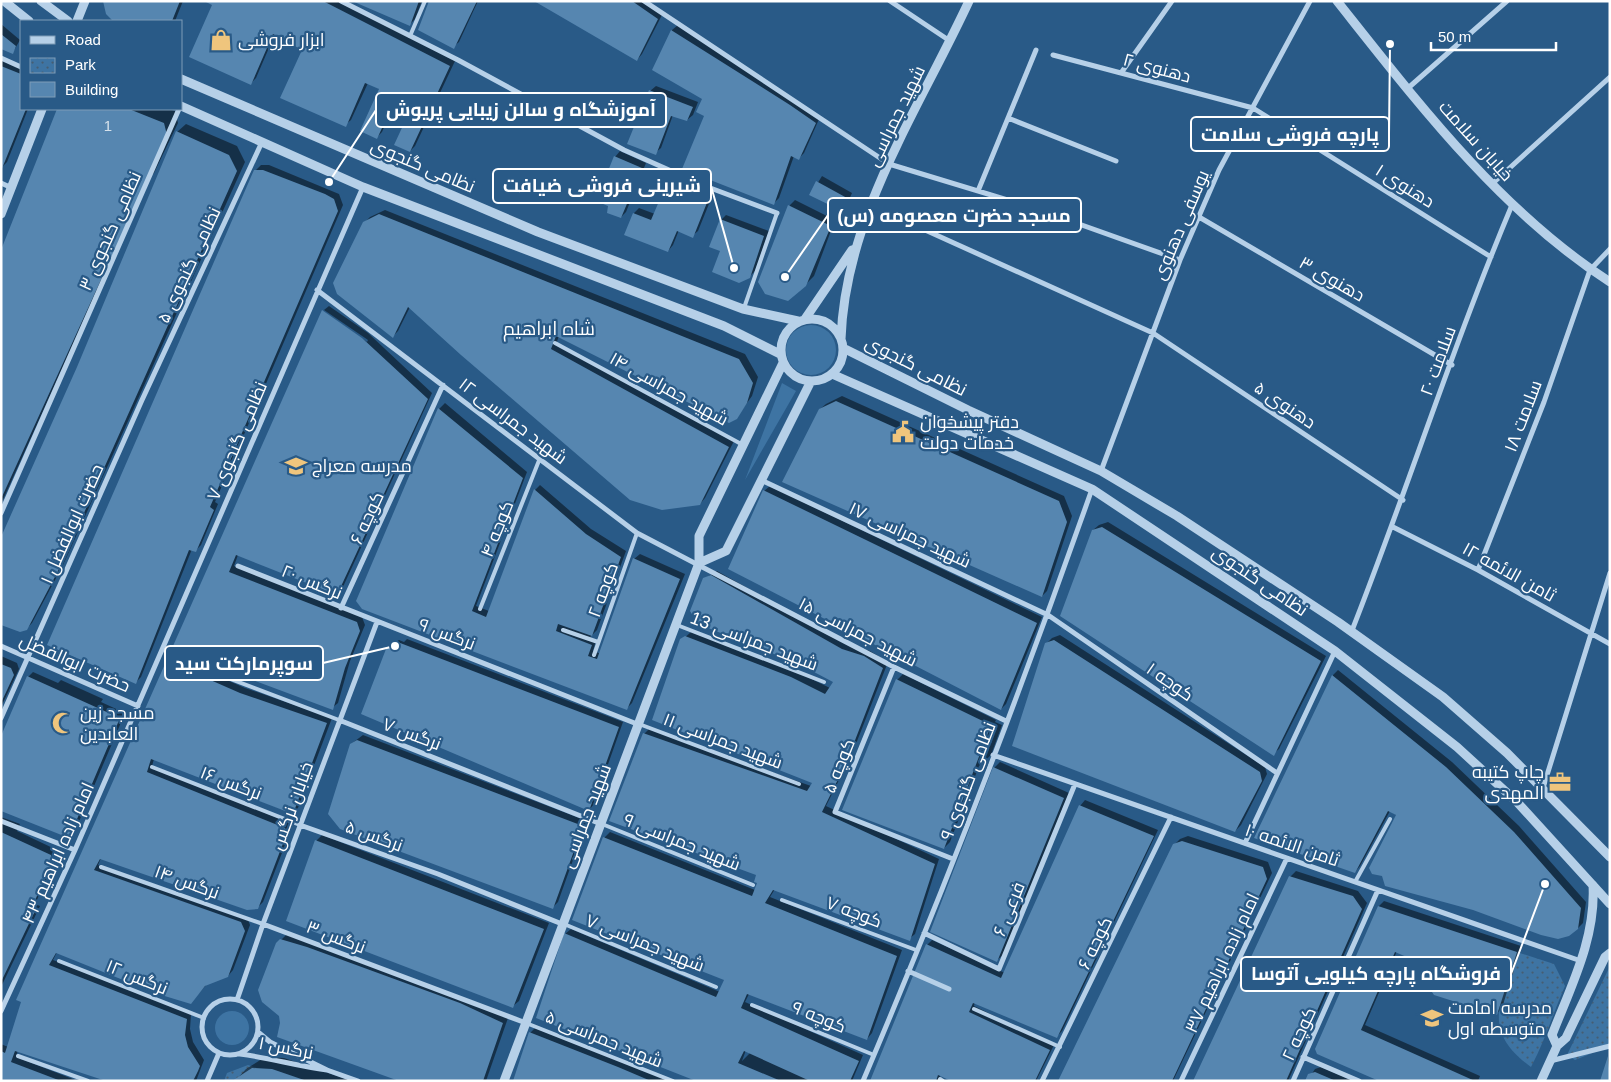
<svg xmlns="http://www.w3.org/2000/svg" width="1611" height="1082" font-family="Arial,Cairo,sans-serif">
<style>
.green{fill:#3e74a3}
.park{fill:url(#park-dots)}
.shadow{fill:#0007;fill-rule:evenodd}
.building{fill:#5686b0}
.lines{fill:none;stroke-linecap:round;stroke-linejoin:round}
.service{stroke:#b6d0e8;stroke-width:4}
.minor{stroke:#b6d0e8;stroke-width:5}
.tertiary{stroke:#b6d0e8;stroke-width:9}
.labels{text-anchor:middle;stroke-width:4.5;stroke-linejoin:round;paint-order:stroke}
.number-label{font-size:15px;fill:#d5e1eb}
.poi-label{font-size:18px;fill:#fff;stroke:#295a87;text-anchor:start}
.street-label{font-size:18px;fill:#fff;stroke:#295a87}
.neighbourhood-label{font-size:19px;fill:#fff;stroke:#295a87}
.leader{fill:none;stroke:#fff;stroke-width:2}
.callout-dot{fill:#fff;stroke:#295a87;stroke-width:2}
.callout{fill:#295a87;stroke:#fff;stroke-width:2}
.callout-label{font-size:19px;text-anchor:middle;font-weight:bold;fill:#fff}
</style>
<defs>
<pattern id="park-dots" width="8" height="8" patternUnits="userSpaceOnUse" patternTransform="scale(1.25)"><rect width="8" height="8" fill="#3e74a3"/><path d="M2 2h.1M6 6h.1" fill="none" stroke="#465e73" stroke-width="1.8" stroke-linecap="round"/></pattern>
</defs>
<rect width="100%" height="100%" fill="#295a87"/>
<path class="green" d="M786 350a25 25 0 1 1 50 0a25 25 0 1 1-50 0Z
M782 383 796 391 745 480Z
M215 1028a17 17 0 1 1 34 0a17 17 0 1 1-34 0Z"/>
<path class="park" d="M1517 952 1554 964 1565 986C1553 1013 1545 1041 1531 1067 1480 1030 1501 1001 1517 952Z
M1610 966V1046L1575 1060 1567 1055Z
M248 1065 295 1081H224L227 1073Z"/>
<path class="shadow" d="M105 1H183L175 21H118L110 17Z
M207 1H340L455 61 415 146 410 151 415 103 398 96 382 132 377 137 380 89 368 83 351 120 345 125 304 50 275 34 256 78 251 83 214 4Z
M357 1H422L415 19 410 24Z
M432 1H478L459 42 453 47Z
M536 1H645L663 13 642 54 637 60Z
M1 24 20 40 13 52 1 47Z
M678 25 820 117 804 153 799 158 794 156 779 198 774 203 706 115 703 98 654 70 672 30Z
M1 59 21 67V109H28L7 162 1 168Z
M656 86 698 102 693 115 687 120 673 115 661 148 655 153 650 91Z
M58 109H169L175 111 178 123 154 173 148 179 1 504V254Z
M186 124 237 146 245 162 63 565 32 623 26 629 78 368 177 132Z
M620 151 646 163 626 212 621 217 615 157Z
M261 165H269L339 194 343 205 215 502 218 504 201 545 196 550 192 549 141 677 136 682 255 171Z
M675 173 715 189 698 231 692 236 679 230 673 245 668 251 626 234 634 213 639 208 655 214 670 179Z
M822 176 852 193 847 204 842 209 811 194Z
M795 200 835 220 814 276 805 285 759 282 790 205Z
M385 210 745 354 758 377 752 396 736 418 559 336 556 344 734 441 705 498 700 504 410 307 398 331 393 336 364 223 370 217Z
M726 215 769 231 755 271 749 277 722 251 721 220Z
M329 306 368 333 432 393 342 589 337 594 238 555 234 566 362 617 365 625 350 661 338 703 332 708 191 656 188 663 245 688 332 718 298 808 292 813 154 759 152 766 290 823 292 827 263 902 257 908 101 858 98 865 247 917 250 925 233 970 228 976 207 984 191 1002 57 952 53 960 191 1014 190 1029 193 1042 204 1060 196 1081H110L18 1050 16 1057 78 1081H1V1044L8 1047 323 311 367 342 368 340 324 310Z
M842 396 1064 496 1072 516 1047 591 1042 596 820 409 826 404Z
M445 403 527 472 476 606 489 611 535 490 540 485 591 529 626 551 597 630 590 637 596 640 593 651 601 654 634 559 640 554 685 574 632 703 627 708 357 601 439 409Z
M770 486 1042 617 1006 704 1001 709 764 491Z
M1108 522 1326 656 1279 749 1273 754 1093 530 1099 525Z
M717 571 848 644 870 651 888 662 852 754 826 806 939 859 915 934 909 939 775 889 770 897 902 950 872 1033 867 1039 749 994 745 1002 863 1055 852 1081H698L565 934 571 929 720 992 726 980 574 919 605 837 610 832 755 890 758 882V875L644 734 649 729 811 786 814 782 682 640 691 632 797 672 830 688 834 681 704 579ZM746 1050 751 1052 742 1061Z
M1060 635 1265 767 1267 774 1241 825 1235 831 1046 644 1052 638Z
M407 639 623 722 594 804 589 810 393 644 399 640 404 642Z
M1 656 17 663 19 669 1 707Z
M1338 670 1452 762 1519 826 1586 902 1583 923 1578 928 1390 811 1360 866 1355 872 1256 838 1333 675Z
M33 672 58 683 61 680 103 699 101 702 125 713 75 831 69 836 28 677Z
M903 674 996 720 995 722 1002 725 991 755 979 766 950 842 944 848 897 680Z
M363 735 587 821 558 902 552 908 351 744Z
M1000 762 1069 793 1003 955 997 960 994 768Z
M1085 800 1158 830 1062 1031 1056 1037 975 1002 974 1006 1054 1045 1036 1081H954L940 1074V1077L947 1081H872L927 945 932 940 1005 973 1080 806Z
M1 817 20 824 17 831 57 850 58 855 35 904 40 906 1 987Z
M322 835 549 923 519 1001 513 1006 288 920 317 840Z
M1188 836 1268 862 1272 873 1173 1081H1059L1174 845 1180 839Z
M1296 871 1358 891 1367 903 1288 1081H1194L1290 877Z
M1384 901 1521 946 1502 1008 1497 1013 1439 969 1397 951 1365 1025 1480 1076 1478 1081H1382L1318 1053 1379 906Z
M287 934 508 1018 486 1081H403L282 1023 277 944Z
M535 1028 672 1081H515L530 1033Z
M265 1057 284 1058 352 1081H235L246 1069Z
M1609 1057 1610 1081H1601Z
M1321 1067 1354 1081H1307L1315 1069Z"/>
<path class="building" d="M103 1H180L172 21H113L106 14Z
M204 1H323L450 66 410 152 394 145 413 104 396 97 377 139 360 131 379 89 365 83 346 127 280 98 302 50 273 34 251 85 189 57 212 5Z
M352 1H419L410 26Z
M429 1H477L454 49 418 30Z
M534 1H632L658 19 637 61Z
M671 30 790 105 816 123 799 160 791 156 774 205 682 169 704 116 696 112 702 99 652 70Z
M1 34 16 46 13 54 1 49Z
M1 66 21 74V109H26L1 171Z
M649 90 693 107 687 121 671 116 656 155 627 144Z
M57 109H129L164 123 167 135 1 499V250Z
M176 131 229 155 237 171 58 571 27 630 20 632 1 625V537L77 367Z
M614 156 642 168 621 218 607 213 608 206 596 201Z
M254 170H263L325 194 334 199 338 211 210 507 214 510 196 552 189 550 136 684 47 645Z
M669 178 710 195 693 238 677 231 668 252 624 235 633 213 651 220Z
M816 181 847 198 842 211 809 195Z
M788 205 831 226 806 286 788 301 765 294 758 282Z
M379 214 739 359 753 383 747 403 737 419 729 423 556 336 551 349 729 447 700 505 662 510 630 500 461 355 408 307 393 338 337 294 333 283 363 222Z
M720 219 764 236 750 278 739 283 712 272 720 251 709 247Z
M322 310 362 338 428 399 337 595 236 555 229 572 357 622 360 631 345 668 333 710 188 656 183 668 240 693 327 723 293 814 151 759 147 772 285 828 287 833 258 909 247 910 100 859 94 870 241 922 245 931 228 977 205 986 191 1004 158 994 56 953 49 965 187 1019 185 1035 188 1047 200 1066 198 1071 193 1081H106L15 1051 11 1062 61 1081H1V1051L5 1053 21 1002 16 1000Z
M836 401 1059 501 1067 522 1042 597 782 482 819 409Z
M438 408 523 478 472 611 486 617 534 489 586 534 621 557 592 636 558 624 556 631 592 645 588 656 597 659 633 558 680 579 627 710 362 609 356 601Z
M763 490 1037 623 1001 710 728 569Z
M1102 527 1321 661 1274 756 1060 616 1092 530Z
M711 575 842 649 864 656 883 668 847 761 822 812 935 864 910 941 773 890 765 903 897 956 867 1040 747 994 741 1008 859 1061 850 1081H810L744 1051 738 1063 781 1081H696L536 1018 564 933 716 997 724 980 572 920 603 837 752 896 757 883 754 882 756 875 609 821 643 733 807 791 812 783 652 720 680 639 685 636 791 677 825 694 833 682 797 663 698 624 690 611 703 578Z
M1054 640 1260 772 1262 781 1235 832 1012 746 1045 643Z
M395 641 619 727 589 811 361 714 386 649Z
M1 664 11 668 14 675 1 703Z
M1332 675 1446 767 1514 832 1581 908 1578 929 1569 936 1558 939 1541 935 1473 910 1385 886 1382 876 1372 874 1369 868 1396 815 1388 811 1355 873 1254 838Z
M27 676 120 718 69 838 1 811V736Z
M896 679 991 725 944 849 842 810Z
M357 740 583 826 553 909 340 829 328 814 350 744Z
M993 767 1064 798 997 962 930 932Z
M1079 805 1154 836 1057 1038 973 1003 969 1012 1050 1050 1035 1081H951L938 1075 936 1081H870L926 944 1001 978Z
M1 832 51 855 53 861 31 909 35 911 1 982Z
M315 840 544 929 513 1008 286 921Z
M1182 841 1263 867 1267 879 1172 1081H1058L1173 844Z
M1289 876 1353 896 1362 909 1286 1081H1193Z
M1378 906 1517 952 1497 1015 1434 995 1430 989 1437 970 1395 952 1361 1030 1475 1081H1379L1317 1054 1315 1049Z
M280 939 307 947 460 1003 503 1023 483 1081H399L277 1037 280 1023 279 1016 262 1002 258 990 276 943Z
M529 1032 618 1067 651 1081H513Z
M1608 1056 1610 1081H1600Z
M252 1068 272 1069 307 1081H232Z
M1315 1072 1336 1081H1305L1308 1074Z"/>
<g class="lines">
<path class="service" d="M410 36 425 1
M744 308 777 213
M555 343 743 445
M480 609 540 458
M677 625 824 682
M563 630 598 642
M594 655 637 533
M191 664 339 720
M639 724 799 784
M152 767 300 825
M602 824 753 885
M101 867 263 924
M1355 882 1390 819
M782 900 916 950
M564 924 716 987
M59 961 204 1018
M752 1005 874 1055
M974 1009 1060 1047
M526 1023 673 1081
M18 1056 88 1081
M940 1079 943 1081"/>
<path class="minor" d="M341 1 458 60 624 150 705 186 777 213
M644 1 889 164 1034 208 1180 260
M890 1 950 41
M1053 55 1253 108 1491 257
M1 58 21 67
M1121 73 1172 1
M1407 89 1507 1
M1008 118 1116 161
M1 183 12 188
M1492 184 1610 77
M978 191 1036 50
M872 206 1153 333 1403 500
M1199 217 1452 365
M317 290 637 533 894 667 1006 721
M1101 471 1180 260 1219 170 1310 1
M761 480 1048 615 1277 773
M1 513 179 109
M1393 527 1478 570 1610 644
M238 566 637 724
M1478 570 1544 402 1590 270 1610 249
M341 608 443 385
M1351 633C1407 491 1453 345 1512 205
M1 646 138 706
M894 667 835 812 953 859
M1 718 142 400 262 142
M339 720 601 824
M993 755 1581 961
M1543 788 1610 573
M1 821 75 850
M300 825 438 874 562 924
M1245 843 1335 651
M263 924 526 1023
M924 933 999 969 1075 784
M908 971 949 989
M202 1027a28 28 0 1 1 56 0a28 28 0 1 1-56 0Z
M237 1000 263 924 377 622
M1 1011 75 850 363 187
M240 1054C270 1058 297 1066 327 1070L270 1042 258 1032
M1303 1057 1359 1081
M1550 1061 1610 1046
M327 1070 358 1081
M207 1081 219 1053
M863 1081C946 886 1022 688 1092 489
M1042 1081 1171 817
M1181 1081 1287 858
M1293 1081 1378 890"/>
<path class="tertiary" d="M4 1 29 21
M41 1 68 21
M1337 1C1418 103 1500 211 1610 282
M77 21 85 1
M181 79 538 232 743 309 798 321
M181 106 363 187 724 326 780 354
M1 214 42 109
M781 350a31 31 0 1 1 62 0a31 31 0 1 1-62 0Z
M805 319 852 250
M841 339C845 217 919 109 969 1
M843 348 968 410 1101 471 1177 516 1338 622 1443 697 1507 753 1610 857
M832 374 1092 489 1335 651 1457 747 1517 802 1610 904
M699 563 726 551 811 381
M1557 1046 1552 1035C1571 986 1596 938 1593 885
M504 1081 699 563V536L783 363
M1541 1081 1557 1046 1566 1038 1605 957 1610 953"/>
</g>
<defs>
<g id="shop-bare" transform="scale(1.725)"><path d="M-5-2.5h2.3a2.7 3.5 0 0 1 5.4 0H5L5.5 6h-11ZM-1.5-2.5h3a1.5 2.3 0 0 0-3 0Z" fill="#efc57d" stroke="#295a87" stroke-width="2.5" paint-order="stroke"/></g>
<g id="civic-bare" transform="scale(1.725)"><path d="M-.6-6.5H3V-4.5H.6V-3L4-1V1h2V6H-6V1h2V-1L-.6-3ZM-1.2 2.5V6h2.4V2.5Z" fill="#efc57d" stroke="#295a87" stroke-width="2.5" paint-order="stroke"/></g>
<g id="school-bare" transform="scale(1.725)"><path d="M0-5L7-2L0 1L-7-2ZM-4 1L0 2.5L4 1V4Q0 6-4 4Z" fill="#efc57d" stroke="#295a87" stroke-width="2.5" paint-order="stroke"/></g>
<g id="mosque-bare" transform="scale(1.725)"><path d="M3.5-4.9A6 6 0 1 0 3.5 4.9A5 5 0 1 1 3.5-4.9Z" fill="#efc57d" stroke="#295a87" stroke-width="2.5" paint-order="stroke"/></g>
<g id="office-bare" transform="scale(1.725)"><path d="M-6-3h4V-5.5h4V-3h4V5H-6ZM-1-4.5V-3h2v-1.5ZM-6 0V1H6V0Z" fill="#efc57d" stroke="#295a87" stroke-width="2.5" paint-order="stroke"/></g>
</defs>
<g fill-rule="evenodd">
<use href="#shop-bare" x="221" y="40"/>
<use href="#civic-bare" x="903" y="432"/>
<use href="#school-bare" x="296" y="466"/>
<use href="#mosque-bare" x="63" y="723"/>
<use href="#office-bare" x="1560" y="782"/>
<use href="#school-bare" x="1432" y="1018"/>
</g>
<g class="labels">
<g class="number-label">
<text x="108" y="131">1</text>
</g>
<g class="poi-label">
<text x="238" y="46">ابزار فروشی</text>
<text x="920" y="428">دفتر پیشخوان<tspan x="920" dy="21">خدمات دولت</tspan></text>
<text x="312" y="472">مدرسه معراج</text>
<text x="80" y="719">مسجد زین<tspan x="80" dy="21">العابدین</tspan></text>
<text x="1544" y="778" text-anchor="end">چاپ‌ کتیبه<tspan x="1544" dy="21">المهدی</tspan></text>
<text x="1448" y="1014">مدرسه امامت<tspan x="1448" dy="21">متوسطه اول</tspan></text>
</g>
<g class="street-label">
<text transform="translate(1157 68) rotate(15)" y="6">دهنوی ۲</text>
<text transform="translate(896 116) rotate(-64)" y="6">شهید جمراسی</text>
<text transform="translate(1476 141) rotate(48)" y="6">خیابان سلامت</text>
<text transform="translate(423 166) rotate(23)" y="6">نظامی گنجوی</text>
<text transform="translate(1405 186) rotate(32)" y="6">دهنوی ۱</text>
<text transform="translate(1181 225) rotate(-67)" y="6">یوسفی دهنوی</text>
<text transform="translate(110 231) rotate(-66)" y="6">نظامی گنجوی ۳</text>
<text transform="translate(189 265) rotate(-65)" y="6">نظامی گنجوی ۵</text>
<text transform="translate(1332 279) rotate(30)" y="6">دهنوی ۳</text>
<text transform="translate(1438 361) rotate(-70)" y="6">سلامت ۲۰</text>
<text transform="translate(916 366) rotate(27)" y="6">نظامی گنجوی</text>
<text transform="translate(669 389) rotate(29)" y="6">شهید جمراسی ۱۴</text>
<text transform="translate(1285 405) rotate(34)" y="6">دهنوی ۵</text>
<text transform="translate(1523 416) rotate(-69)" y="6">سلامت ۱۸</text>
<text transform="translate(513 421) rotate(37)" y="6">شهید جمراسی ۱۲</text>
<text transform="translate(237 441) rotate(-67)" y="6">نظامی گنجوی ۷</text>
<text transform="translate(367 518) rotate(-65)" y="6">کوچه ۶</text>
<text transform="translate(72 524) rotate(-66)" y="6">حضرت ابوالفضل ۱</text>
<text transform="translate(497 529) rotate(-68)" y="6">کوچه ۴</text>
<text transform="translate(910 535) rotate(25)" y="6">شهید جمراسی ۱۷</text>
<text transform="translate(1509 572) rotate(29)" y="6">ثامن الائمه ۱۲</text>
<text transform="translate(1260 581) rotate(34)" y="6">نظامی گنجوی</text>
<text transform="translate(312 582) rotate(22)" y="6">نرگس ۲۰</text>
<text transform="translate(603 590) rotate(-70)" y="6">کوچه ۲</text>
<text transform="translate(858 632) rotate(27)" y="6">شهید جمراسی ۱۵</text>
<text transform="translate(447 634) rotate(21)" y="6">نرگس ۹</text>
<text transform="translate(754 641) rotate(21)" y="6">شهید جمراسی 13</text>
<text transform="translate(75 663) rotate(24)" y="6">حضرت ابوالفضل</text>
<text transform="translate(1170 682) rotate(35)" y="6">کوچه ۱</text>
<text transform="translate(412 734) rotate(21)" y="6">نرگس ۷</text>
<text transform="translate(723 741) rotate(21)" y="6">شهید جمراسی ۱۱</text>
<text transform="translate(839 766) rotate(-68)" y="6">کوچه ۵</text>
<text transform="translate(968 781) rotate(-69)" y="6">نظامی گنجوی ۹</text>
<text transform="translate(231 783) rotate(21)" y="6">نرگس ۱۶</text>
<text transform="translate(292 806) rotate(-70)" y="6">خیابان نرگس</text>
<text transform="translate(586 816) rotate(-69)" y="6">شهید جمراسی</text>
<text transform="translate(374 836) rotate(20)" y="6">نرگس ۵</text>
<text transform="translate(682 842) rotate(22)" y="6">شهید جمراسی ۹</text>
<text transform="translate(1292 845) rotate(19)" y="6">ثامن الائمه ۱۰</text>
<text transform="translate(58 853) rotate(-66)" y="6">امام زاده ابراهیم ۴۳</text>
<text transform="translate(187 882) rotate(20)" y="6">نرگس ۱۴</text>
<text transform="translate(1009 909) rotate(-68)" y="6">فرعی ۶</text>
<text transform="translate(854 912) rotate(21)" y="6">کوچه ۷</text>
<text transform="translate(336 937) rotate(21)" y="6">نرگس ۳</text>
<text transform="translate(645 943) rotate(22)" y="6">شهید جمراسی ۷</text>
<text transform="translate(1095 943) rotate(-64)" y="6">کوچه ۶</text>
<text transform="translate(1222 963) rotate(-65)" y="6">امام زاده ابراهیم ۳۷</text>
<text transform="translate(137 977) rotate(22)" y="6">نرگس ۱۲</text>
<text transform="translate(819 1017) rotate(22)" y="6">کوچه ۹</text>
<text transform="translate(1299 1034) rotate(-65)" y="6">کوچه ۲</text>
<text transform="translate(604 1039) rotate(22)" y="6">شهید جمراسی ۵</text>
<text transform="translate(286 1048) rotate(11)" y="6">نرگس ۱</text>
</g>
<g class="neighbourhood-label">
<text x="549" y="335">شاه ابراهیم</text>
</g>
</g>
<path class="leader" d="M329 182L376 110M1390 44L1389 134M734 268L711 186M785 277L828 215M395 646L323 663M1545 884L1511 974"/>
<g class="callout-dot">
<circle cx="329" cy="182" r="5"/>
<circle cx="1390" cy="44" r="5"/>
<circle cx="734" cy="268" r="5"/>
<circle cx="785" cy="277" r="5"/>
<circle cx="395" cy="646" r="5"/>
<circle cx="1545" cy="884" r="5"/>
</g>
<g class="callout">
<rect x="376" y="93" width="290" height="34" rx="5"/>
<rect x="1191" y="117" width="198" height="34" rx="5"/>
<rect x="493" y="169" width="218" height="34" rx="5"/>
<rect x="828" y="198" width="253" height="34" rx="5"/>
<rect x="165" y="646" width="158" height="34" rx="5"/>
<rect x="1241" y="957" width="270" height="34" rx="5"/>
</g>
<g class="callout-label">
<text x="521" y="116">آموزشگاه و سالن زیبایی پریوش</text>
<text x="1290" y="141">پارچه فروشی سلامت</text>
<text x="602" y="192">شیرینی فروشی ضیافت</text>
<text x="954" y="222">مسجد حضرت معصومه (س)</text>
<text x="244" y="670">سوپرمارکت سید</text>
<text x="1376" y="980">فروشگاه پارچه کیلویی آتوسا</text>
</g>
<rect width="1611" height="1082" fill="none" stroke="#ffffff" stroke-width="5"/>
<rect x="20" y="20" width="162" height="90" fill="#295a87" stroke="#7f9cb7"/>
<rect x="30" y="36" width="25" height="8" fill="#b6d0e8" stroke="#7f9cb7"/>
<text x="65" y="45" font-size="15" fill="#ffffff">Road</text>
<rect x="30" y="58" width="25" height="15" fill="url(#park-dots)" stroke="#7f9cb7"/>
<text x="65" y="70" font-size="15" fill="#ffffff">Park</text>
<rect x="30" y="82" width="25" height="15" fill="#5686b0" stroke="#7f9cb7"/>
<text x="65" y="95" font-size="15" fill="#ffffff">Building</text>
<path d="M1431 42v8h125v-8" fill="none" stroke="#ffffff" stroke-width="2.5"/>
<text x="1438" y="42" font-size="15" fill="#ffffff" stroke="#295a87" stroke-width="4" paint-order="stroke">50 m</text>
</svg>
